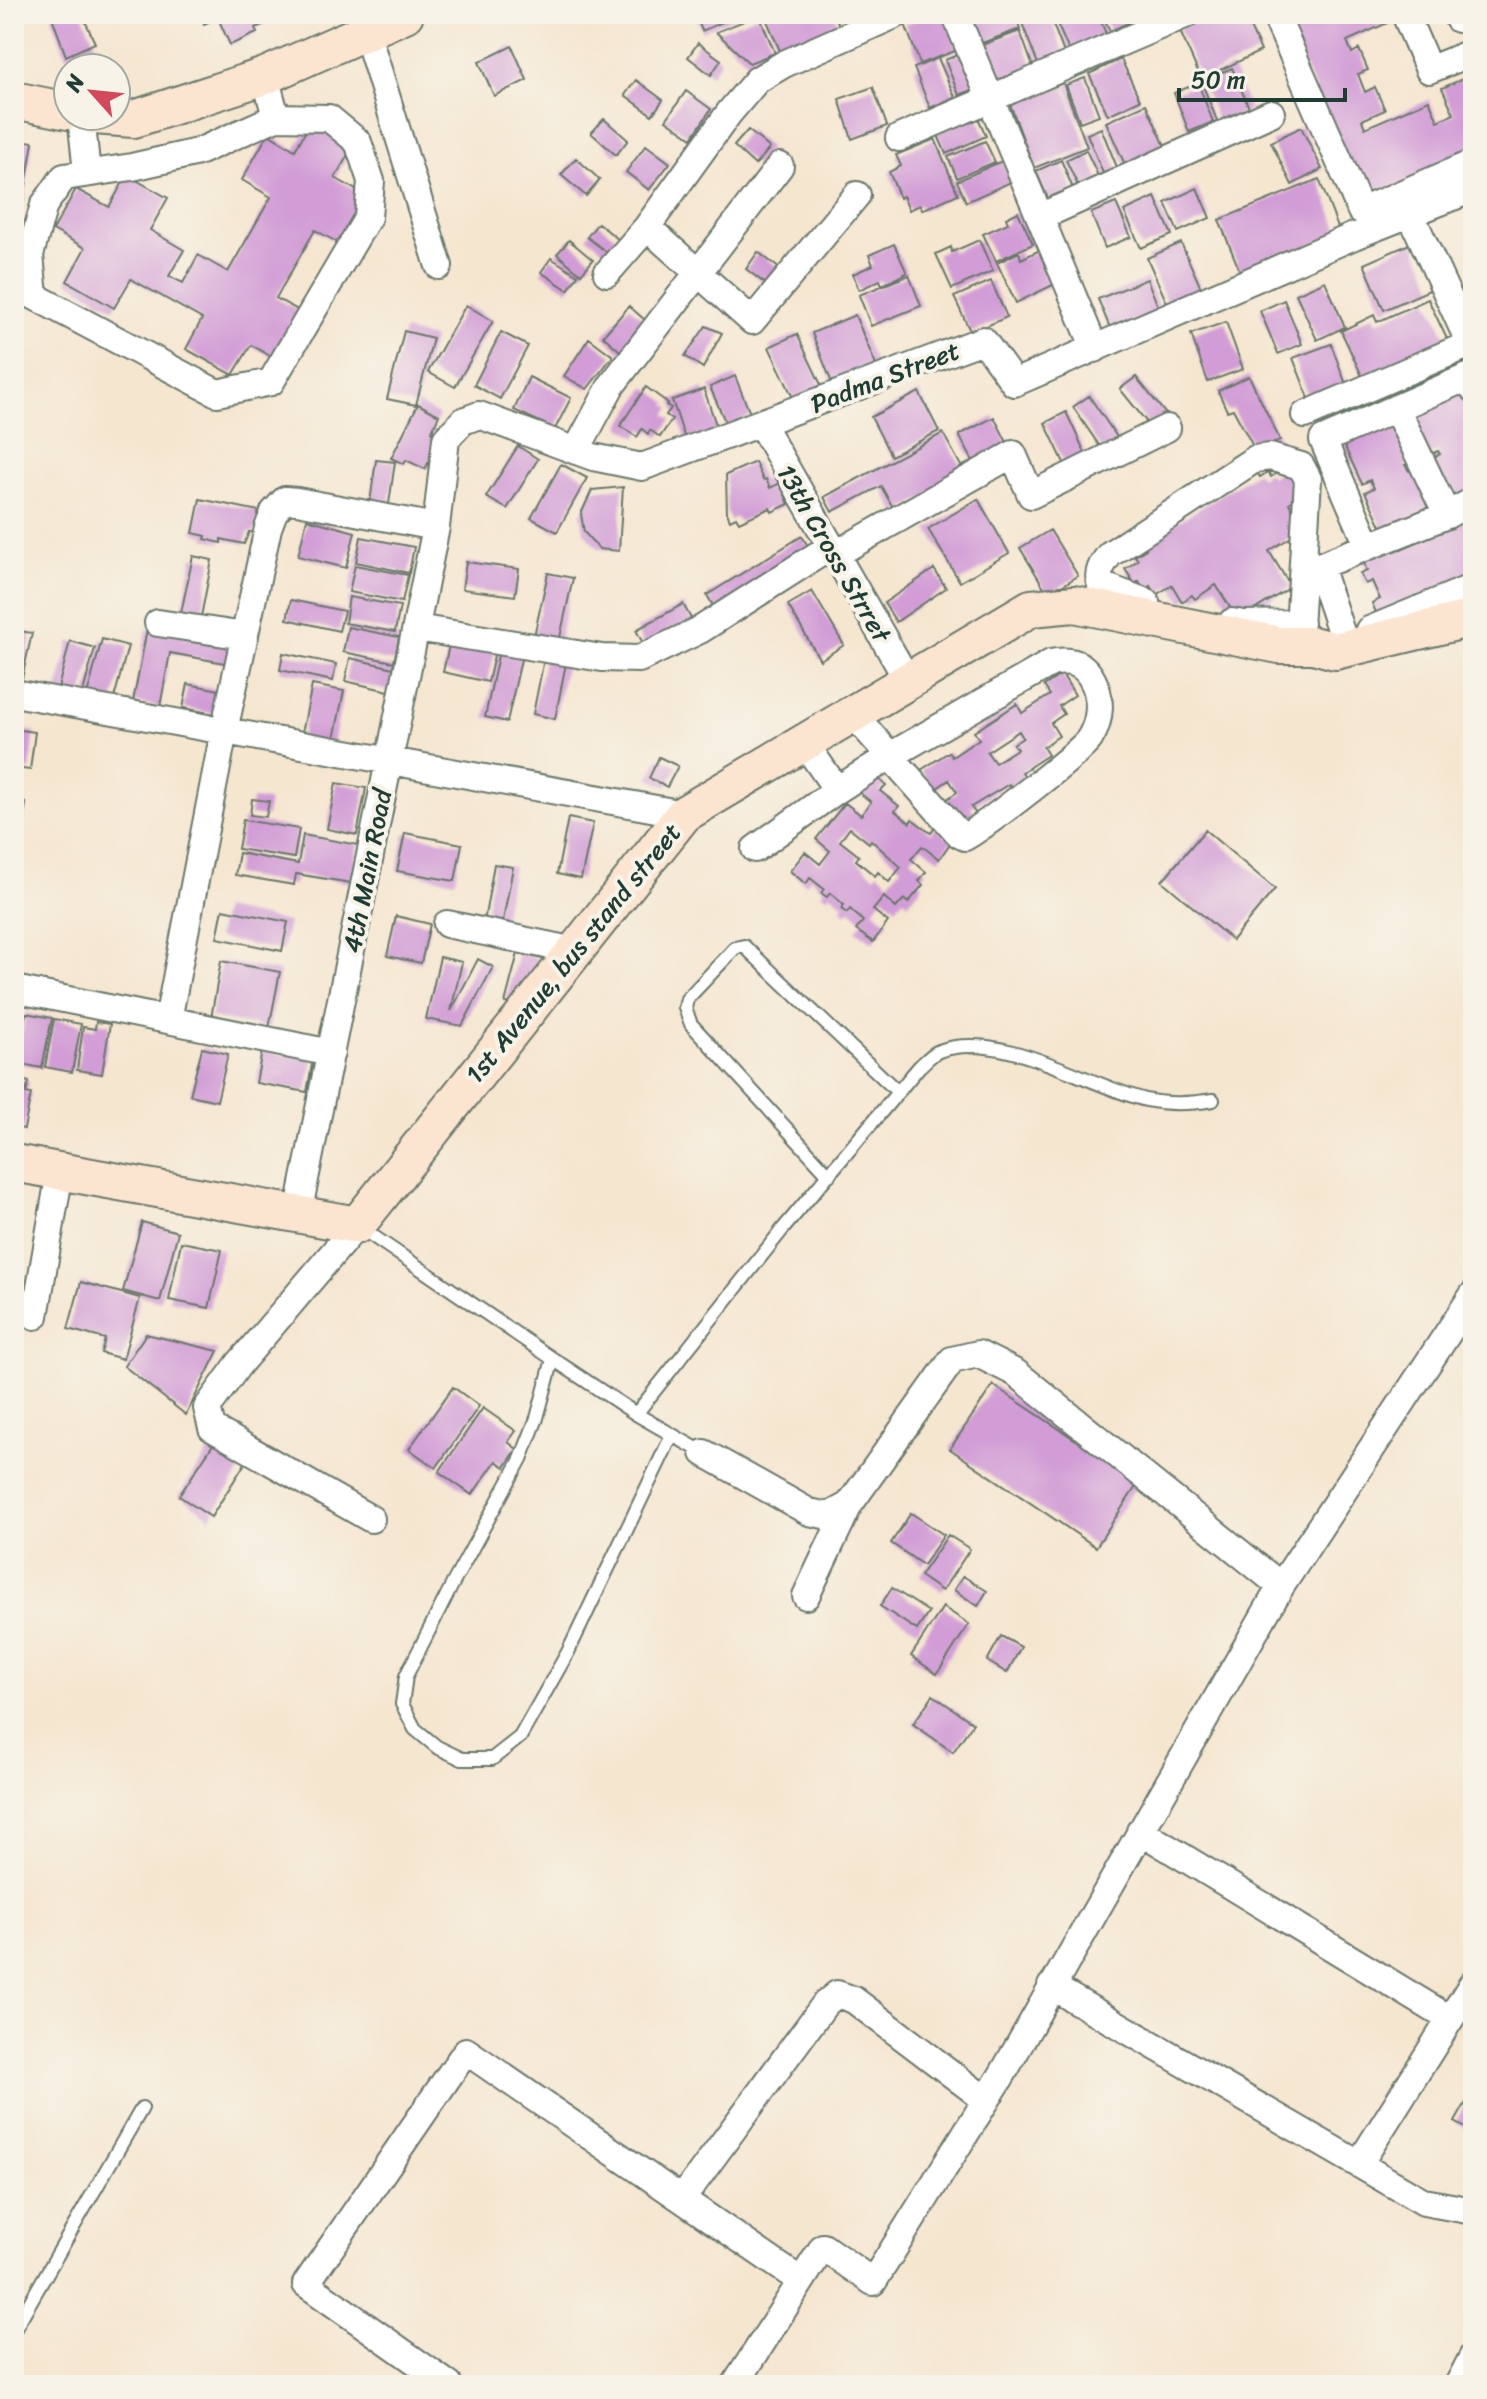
<svg xmlns="http://www.w3.org/2000/svg" width="1487" height="2399" font-family="Sriracha,sans-serif">
<style>
.building{fill:#d29dd6;fill-rule:evenodd}
.lines{fill:none;stroke-linecap:round;stroke-linejoin:round}
.lane-casing{stroke:#6a786b;stroke-width:16}
.street-casing{stroke:#6a786b;stroke-width:30}
.secondary-casing{stroke:#6a786b;stroke-width:40}
.lane{stroke:#fff;stroke-width:12}
.street{stroke:#fff;stroke-width:26}
.secondary{stroke:#fce5d0;stroke-width:36}
.labels{text-anchor:middle;stroke-width:8;stroke-linejoin:round;paint-order:stroke}
.street-label{font-size:26px;fill:#1f3d34;stroke:#f7f3e8}
</style>
<rect width="100%" height="100%" fill="#f7f3e8"/>
<filter id="ink" filterUnits="userSpaceOnUse"><feTurbulence type="fractalNoise" baseFrequency=".0125" numOctaves="2"/><feDisplacementMap in="SourceGraphic" scale="16" xChannelSelector="R" yChannelSelector="G"/><feConvolveMatrix kernelMatrix="1 2 1 2 8 2 1 2 1" color-interpolation-filters="sRGB"/></filter>
<filter id="wash" filterUnits="userSpaceOnUse"><feTurbulence type="fractalNoise" baseFrequency=".006" numOctaves="4" result="noise"/><feDisplacementMap in="SourceGraphic" scale="32" xChannelSelector="R" yChannelSelector="G"/><feGaussianBlur stdDeviation="1.8" result="paint"/><feColorMatrix in="noise" values="0 0 0 0 0 0 0 0 0 0 0 0 0 0 0 0 0 1.4 0 .05"/><feComposite in="paint" operator="in"/></filter>
<g filter="url(#wash)">
<rect width="100%" height="100%" fill="#f5e6d0"/>
<g id="blocks">
<path class="building" d="M55 14H82L95 43 66 56 52 17Z
M200 14H281L282 17 255 28 257 33 230 45 218 18 204 24Z
M695 14H741L702 31Z
M764 14H834L840 27 781 53Z
M932 14H945L958 50 920 64 905 24Z
M969 14H1015L1020 29 979 44Z
M1046 14H1049L1064 53 1038 64 1022 23Z
M1053 14H1098L1106 34 1069 51Z
M1102 14H1139L1141 17 1110 31Z
M1212 14H1244L1261 51 1201 79 1179 29Z
M1281 14H1391L1394 20 1347 41 1352 53 1359 49 1368 70 1358 74 1365 92 1375 87 1385 110 1362 120 1365 128 1429 100 1438 121 1454 114 1442 88 1469 76 1473 86V155L1365 203Z
M759 15 775 53 749 63 716 32Z
M1020 31 1033 67 995 81 982 45Z
M698 43 721 60 711 75 688 57Z
M512 46 527 80 494 96 479 62Z
M962 53 976 89 959 95 945 60Z
M938 58 955 97 930 108 914 68Z
M1121 59 1140 100 1108 115 1089 74Z
M1232 68 1250 110 1218 123 1201 81Z
M1085 78 1099 115 1080 122 1066 85Z
M636 80 663 100 652 115 625 95Z
M1063 83 1087 147 1034 168 1010 104Z
M1198 83 1213 122 1189 132 1174 93Z
M873 87 887 126 852 139 839 99Z
M686 91 711 109 692 138 666 120Z
M1146 104 1166 148 1126 167 1106 122Z
M977 115 986 136 946 154 937 133Z
M604 119 628 140 616 155 591 133Z
M312 120 354 144 335 178 368 197 342 245 315 230 276 298 303 313 277 360 251 345 233 375 186 349 202 319 131 279 114 308 67 281 85 248 53 230 76 189 109 207 127 175 168 198 150 230 184 250 169 276 183 283 198 255 228 272 271 197 242 180 268 134 295 150Z
M1301 127 1322 169 1292 185 1271 142Z
M1101 128 1119 172 1105 178 1087 134Z
M748 130 770 148 755 165 734 146Z
M14 139 33 142 17 240H14Z
M935 139 958 194 922 210 920 205 909 210 903 196 900 198 889 172 901 166 896 155Z
M985 141 995 162 957 178 948 157Z
M646 145 670 163 649 190 626 172Z
M1086 150 1100 180 1080 190 1066 160Z
M576 158 600 180 586 196 561 175Z
M1061 160 1074 191 1049 201 1036 171Z
M1002 161 1011 182 966 202 957 181Z
M1319 179 1340 233 1241 274 1219 220Z
M1197 188 1210 218 1178 232 1165 203Z
M1155 197 1172 235 1141 248 1124 211Z
M1116 203 1131 237 1105 248 1091 213Z
M1018 212 1033 244 996 261 983 234 1008 223 1006 218Z
M598 223 624 244 613 257 587 237Z
M569 240 593 260 581 274 557 254Z
M979 240 993 271 952 289 936 254 951 247 952 252Z
M1414 242 1434 288 1384 310 1364 264Z
M1181 243 1201 288 1167 303 1147 258Z
M894 244 907 273 882 285 880 280 859 290 853 274 873 265 869 255Z
M1042 249 1055 284 1016 303 997 263 1019 252 1021 259Z
M758 252 784 272 771 288 746 269Z
M551 258 578 275 568 290 541 272Z
M909 275 921 306 871 326 859 295Z
M1147 279 1161 314 1112 333 1098 299Z
M991 281 1007 317 971 333 954 297Z
M1325 281 1345 327 1317 340 1296 294Z
M1428 299 1447 339 1363 378 1341 331 1374 315 1377 322Z
M1284 300 1302 344 1278 354 1260 311Z
M466 305 493 321 455 387 428 372Z
M629 306 654 328 628 358 603 336Z
M855 315 878 370 834 388 812 333Z
M1226 322 1243 369 1208 382 1191 334Z
M706 326 722 333 703 368 685 356Z
M404 331 433 338 416 405 387 399Z
M501 332 528 346 500 399 474 385Z
M797 334 823 389 795 402 769 347Z
M589 338 613 356 587 389 564 376Z
M1331 344 1347 387 1310 401 1293 358Z
M735 376 751 416 727 426 710 387Z
M1249 376 1280 440 1256 452 1233 409 1227 411 1218 391Z
M529 377 571 398 555 429 514 410Z
M1136 377 1169 418 1153 430 1120 389Z
M646 387 668 403 666 405 671 408 666 415 672 419 660 437 650 430 648 434 642 429 637 437 620 426Z
M1461 388 1473 414V494L1451 505 1430 459 1440 454 1438 451 1428 456 1408 414Z
M704 389 720 437 688 448 672 400Z
M919 392 939 431 891 456 871 417Z
M1089 396 1119 440 1103 451 1073 407Z
M418 404 439 415 432 431 442 436 425 469 406 460 404 464 391 458Z
M1066 412 1087 457 1066 467 1045 423Z
M994 417 1010 448 976 467 959 435Z
M1394 419 1413 461 1405 465 1409 471 1416 467 1436 510 1385 534 1365 492 1374 488 1370 480 1362 484 1343 443Z
M943 433 966 475 896 513 881 486 832 512 824 497Z
M518 446 538 459 507 509 486 497Z
M376 460 395 462 388 511 369 509Z
M755 462 763 480 766 479 770 488 780 483 789 504 772 512 770 508 739 522 736 517 730 520 727 513 726 475Z
M561 464 587 478 557 532 531 518Z
M1281 471 1283 475 1289 471 1307 492 1289 503 1304 529 1269 551 1291 587 1238 620 1216 585 1195 599 1192 595 1182 602 1172 585 1156 595 1150 586 1144 590 1139 581 1135 584 1125 569 1138 560 1135 556 1146 549 1143 544 1257 472 1260 477 1268 472 1271 477Z
M623 487 619 551 599 549 584 532 581 514 592 490Z
M200 499 259 511 254 533 249 532 244 544 221 539V543L205 539 206 536 193 533Z
M978 499 1009 553 960 582 928 529Z
M1473 517V575L1377 615 1372 603 1380 599 1372 581 1365 584 1360 574 1367 571 1363 561 1400 545 1401 549Z
M307 519 355 532 346 568 298 556Z
M1050 530 1078 576 1048 594 1020 548Z
M802 536 812 553 716 611 707 595Z
M361 537 414 547 409 573 356 562Z
M193 556 212 560 201 617 181 613Z
M466 562 519 569 515 596 462 589Z
M355 565 408 575 402 602 349 592Z
M934 569 946 588 896 622 884 603Z
M548 573 573 578 559 642 534 636Z
M812 591 844 645 820 660 788 605Z
M349 597 400 606 395 632 345 623Z
M291 600 344 611 339 631 287 619Z
M683 604 694 624 647 651 636 630Z
M348 627 399 637 394 662 343 652Z
M147 629 234 644 230 664 170 653 160 707 133 702Z
M14 630 32 633 19 692 14 691Z
M102 639 128 646 112 706 86 699Z
M70 641 95 648 81 699 57 692Z
M450 641 495 651 488 682 443 672Z
M499 651 522 655 507 722 485 717Z
M283 653 336 664 333 681 280 670Z
M545 654 567 658 555 719 533 714Z
M350 658 398 669 393 692 345 681Z
M1062 674 1075 695 1059 706 1064 714 1051 723 1059 736 1043 747 1048 755 1022 772 1026 778 1011 787 1009 784 971 807 976 814 965 821 963 818 956 823 943 802 957 792 949 780 934 790 921 770 949 752 952 757 979 739 974 732 1017 704 1022 713 1050 695 1044 686ZM1019 731 1023 738 1013 744 1017 749 995 763 987 752Z
M188 684 225 691 220 715 183 708Z
M312 685 344 691 333 744 301 738Z
M14 729 35 732 30 770 14 768Z
M659 757 678 766 667 787 649 778Z
M870 772 886 785 880 791 899 806 895 811 910 823 912 819 931 833 935 828 952 841 939 859 922 846 911 859 926 872 919 881 923 885 908 903 904 899 896 908 884 897 873 910 888 922 873 942 856 930 863 921 850 909 847 913 841 909 844 905 830 893 827 897 821 893 824 889 810 878 806 884 790 871 805 852 820 864 830 851 816 839 845 803 861 815 871 802 856 790ZM850 828 869 843 871 840 901 867 889 882 878 872 875 876 856 860 859 856 840 841Z
M336 783 366 788 357 835 327 829Z
M252 799 269 801 266 817 250 815Z
M14 801 26 803 17 863 14 862Z
M568 818 593 823 581 879 557 874Z
M243 820 299 829 294 858 238 849Z
M1205 830 1275 889 1232 940 1162 881Z
M405 833 462 844 455 881 397 871Z
M303 835 358 845 351 883 296 874 294 885 235 875 239 853 298 864Z
M494 864 513 867 502 926 484 922Z
M223 909 288 922 282 951 217 938Z
M396 916 430 924 421 963 387 956Z
M518 953 555 962 520 1006 505 1003Z
M440 957 462 962 451 1011 478 959 493 967 462 1026 426 1019Z
M221 961 280 972 269 1028 211 1018Z
M14 1011 22 1013 15 1044H14Z
M26 1013 52 1018 42 1068 16 1063Z
M54 1019 81 1024 72 1072 45 1067Z
M96 1022 110 1024 102 1074 77 1070 83 1027 95 1029Z
M202 1048 228 1054 217 1101 190 1095Z
M262 1051 313 1059 307 1092 256 1083Z
M14 1078 29 1082 26 1093 31 1094 24 1129 14 1127Z
M142 1222 178 1232 160 1301 123 1291Z
M181 1242 222 1250 209 1308 169 1300Z
M81 1282 140 1298 123 1359 101 1353 105 1339 68 1329Z
M14 1326 21 1328 15 1355H14Z
M146 1334 218 1351 186 1415 124 1366Z
M993 1385 1139 1482 1096 1547 950 1449Z
M453 1387 479 1406 436 1468 409 1449Z
M483 1408 516 1431 508 1442 517 1449 505 1467 496 1461 472 1495 439 1472Z
M216 1440 247 1460 211 1517 179 1496Z
M911 1513 944 1535 923 1565 891 1543Z
M948 1535 970 1549 942 1591 920 1576Z
M963 1576 987 1591 978 1606 954 1590Z
M892 1588 929 1612 917 1630 880 1606Z
M943 1607 969 1624 937 1674 911 1656Z
M1001 1636 1021 1647 1007 1673 987 1661Z
M933 1695 973 1723 953 1752 913 1724Z
M1473 2090V2132L1455 2122Z"/>
</g>
</g>
<g filter="url(#ink)">
<use href="#blocks" fill-opacity="0" stroke="#6a786b" stroke-width="2"/>
<g class="lines">
<g class="lane-casing">
<path id="lane" d="M829 1175 691 1024 685 1008 687 999 735 948 744 946 898 1092
M361 1228 553 1359 537 1418 521 1459 453 1583 406 1676 402 1704 415 1729 437 1747 462 1759H492L520 1737 568 1652 672 1435
M553 1359 636 1414 704 1453
M636 1414 782 1230 919 1067C925 1062 931 1054 939 1051 1001 1029 1086 1085 1146 1100 1170 1105 1190 1104 1213 1100
M14 2330 142 2108"/>
</g>
<g class="street-casing">
<path id="street" d="M955 14 1095 349
M1275 14 1361 211 1473 163
M1405 14 1429 70 1473 52
M1456 14 1458 19 1470 14
M366 31 439 266
M265 76 276 117 329 118 358 142 371 181 368 217 271 382 217 393 34 296 30 255 44 205 64 177 132 167 198 152 276 117
M81 116 87 173
M899 138 1187 14
M1040 217 1271 113
M647 227 752 321 857 195
M607 273 647 227 729 113 757 80 784 64 897 14
M1396 408 1447 515
M1305 415 1470 344 1411 215
M761 424 908 681
M576 451 611 386 780 166
M1368 545 1323 440 1468 377 1473 388
M834 555 1013 454 1031 495 1167 428
M1142 617 1146 602 1101 585C1096 573 1102 564 1110 554L1255 459 1270 457 1301 466 1308 479 1298 645
M1232 622 1244 624 1300 623
M158 623 245 636
M416 628 602 658 639 659 700 630 830 547
M1369 630 1473 587
M1346 647 1319 566 1447 515 1473 501
M14 693 684 814
M804 742 837 790 890 756 1051 663C1069 659 1083 662 1092 679 1102 697 1101 720 1090 738 1082 752 982 828 965 837L959 834 852 713
M755 849 837 790
M447 924 575 951
M14 989 331 1053
M168 1020 224 731 268 528 274 512 285 500 297 501 436 527
M298 1214 436 527 446 439 463 421 479 415 593 457 642 467 983 340 1014 383 1354 236 1473 189
M357 1225 239 1364 207 1408 212 1428 371 1519
M35 1316 60 1172
M704 1453 809 1512 829 1516 849 1505 952 1360 978 1354 1016 1373 1281 1586
M806 1596 849 1505
M1140 1831 1450 2019
M1051 1986 1424 2202 1473 2211
M1359 2164 1473 1983
M682 2199 825 2004 837 1994 854 2000 986 2100
M449 2385 306 2284 466 2051 801 2281
M735 2385 823 2247 873 2282 1002 2075 1281 1586 1473 1295
M1458 2385 1473 2356"/>
</g>
<g class="secondary-casing">
<path id="secondary" d="M14 100 68 111
M94 116 134 119 265 76 405 14
M14 1163 357 1225 684 814 1031 608 1074 604 1279 645H1313L1335 651 1473 618"/>
</g>
<use href="#lane" class="lane"/>
<use href="#street" class="street"/>
<use href="#secondary" class="secondary"/>
</g>
</g>
<g class="labels">
<g class="street-label">
<text transform="translate(885 377) rotate(-21)" y="9">Padma Street</text>
<text transform="translate(834 553) rotate(60)" y="9">13th Cross Strret</text>
<text transform="translate(367 871) rotate(-79)" y="9">4th Main Road</text>
<text transform="translate(573 953) rotate(-51)" y="9">1st Avenue, bus stand street</text>
</g>
</g>
<rect width="1487" height="2399" fill="none" stroke="#f7f3e8" stroke-width="48"/>
<g transform="translate(92 92) rotate(297)"><circle r="38" fill="#f7f3e8" stroke="#a1aaa0" stroke-width="2"/>
<path d="M0-6L14 30L0 20L-14 30Z" fill="#d1495b"/>
<text y="-12" font-size="22" font-weight="bold" text-anchor="middle" fill="#1f3d34">N</text>
</g>
<path d="M1179 88v12h166v-12" fill="none" stroke="#1f3d34" stroke-width="4"/>
<text x="1191" y="88" font-size="24" fill="#1f3d34" stroke="#f7f3e8" stroke-width="6" paint-order="stroke">50 m</text>
</svg>
